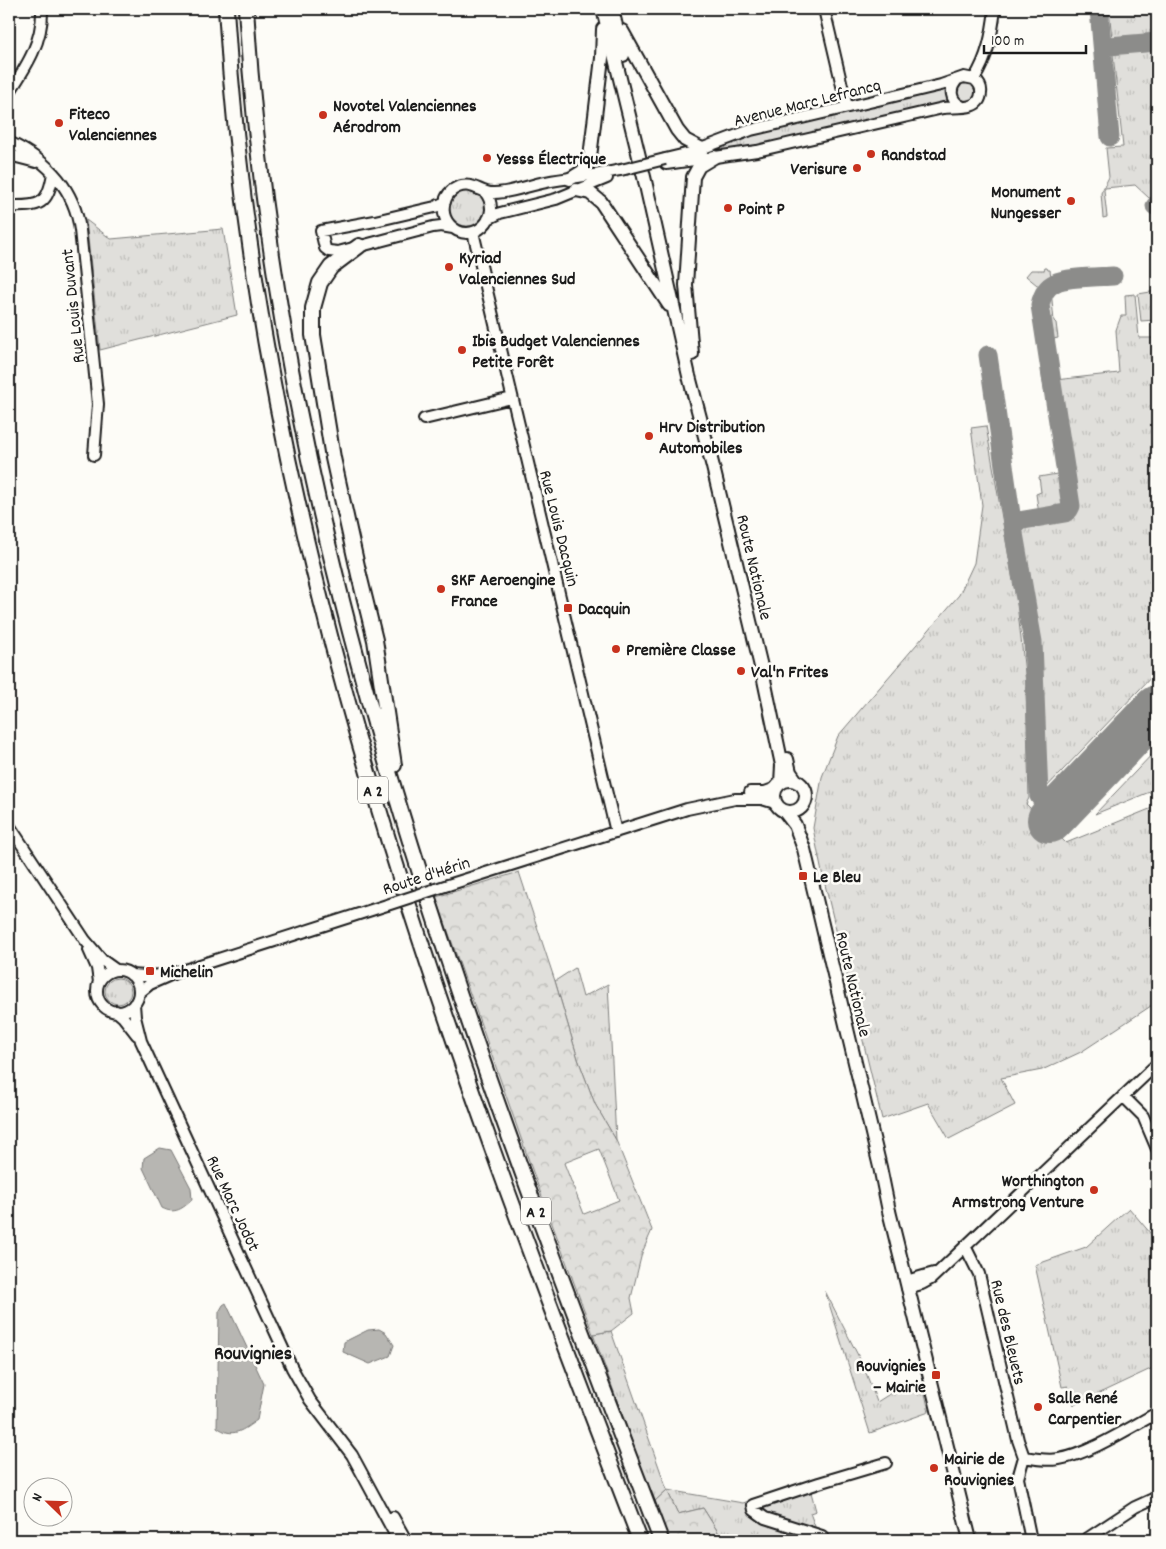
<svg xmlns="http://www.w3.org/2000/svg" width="1166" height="1549" font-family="Dekko,sans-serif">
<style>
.grass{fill:url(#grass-tufts);stroke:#7e7e7c}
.forest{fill:url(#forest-crowns);stroke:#7e7e7c;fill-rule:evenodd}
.water{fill:#b7b6b2;stroke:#797876}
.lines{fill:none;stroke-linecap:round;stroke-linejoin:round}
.taxiway{stroke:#8c8c8a;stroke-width:19}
.runway{stroke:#8c8c8a;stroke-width:46}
.minor-casing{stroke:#1c1c1c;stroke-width:14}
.major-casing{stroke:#1c1c1c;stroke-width:16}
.highway-casing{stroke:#1c1c1c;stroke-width:18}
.minor{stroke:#fdfcf7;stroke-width:10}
.major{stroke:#fdfcf7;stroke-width:12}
.highway{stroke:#fdfcf7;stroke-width:14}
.minor-bridge-casing{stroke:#1c1c1c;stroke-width:14;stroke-linecap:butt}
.minor-bridge{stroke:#fdfcf7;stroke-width:10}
.poi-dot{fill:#c8321e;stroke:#fdfcf7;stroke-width:2}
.labels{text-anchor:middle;stroke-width:5;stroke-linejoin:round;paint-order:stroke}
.shield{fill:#fdfcf7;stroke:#605f5e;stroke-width:1}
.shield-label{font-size:16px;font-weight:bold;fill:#1c1c1c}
.street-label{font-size:18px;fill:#1c1c1c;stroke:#fdfcf7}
.poi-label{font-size:18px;font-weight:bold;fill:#1c1c1c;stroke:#fdfcf7;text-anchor:start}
.quarter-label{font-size:20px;font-weight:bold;fill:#1c1c1c;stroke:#fdfcf7}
</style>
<defs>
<pattern id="grass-tufts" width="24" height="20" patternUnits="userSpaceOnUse" patternTransform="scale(1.25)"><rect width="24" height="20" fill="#e0dfdb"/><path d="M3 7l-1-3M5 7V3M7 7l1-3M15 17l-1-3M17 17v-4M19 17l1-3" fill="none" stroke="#c0bfbb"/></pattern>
<pattern id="forest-crowns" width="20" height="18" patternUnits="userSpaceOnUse" patternTransform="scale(1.25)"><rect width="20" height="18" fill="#e0dfdb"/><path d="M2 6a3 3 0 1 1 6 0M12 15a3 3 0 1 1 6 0" fill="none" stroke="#c0bfbb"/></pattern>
</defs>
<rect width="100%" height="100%" fill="#fdfcf7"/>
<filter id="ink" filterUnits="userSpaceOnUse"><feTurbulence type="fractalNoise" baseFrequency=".02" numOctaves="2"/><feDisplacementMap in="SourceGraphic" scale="10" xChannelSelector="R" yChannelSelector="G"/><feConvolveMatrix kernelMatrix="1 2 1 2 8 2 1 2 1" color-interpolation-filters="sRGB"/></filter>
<g filter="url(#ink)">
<path class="grass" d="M1109 9H1157V37L1114 41 1112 39Z
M1157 46V197L1149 198 1135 185 1105 188 1104 190 1107 217 1103 218 1101 193 1109 177 1106 148 1123 147 1113 55 1118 50Z
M956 92a10 10 0 1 1 20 0a10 10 0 1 1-20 0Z
M948 85 951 103 762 148 694 154 753 132Z
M449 208a18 18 0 1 1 36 0a18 18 0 1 1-36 0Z
M86 220 111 239 223 229 237 315 100 350Z
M1045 268H1047L1048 270H1050L1051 277 1053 278 1043 286 1037 285 1026 276 1031 270H1044Z
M1051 290 1054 321 1056 323 1058 338 1049 340 1044 304Z
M1157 291V671L1043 791 1037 642 1019 532 1022 525 1025 523 1066 516 1074 509 1055 380 1119 373 1116 330 1121 316H1126L1125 295 1135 294 1139 338H1157L1155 320 1141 321 1138 294Z
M986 426 1017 604 1026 682 1029 798 1026 804 1066 843 1157 806V1002L1081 1052 1042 1070 1001 1078 1015 1105 949 1139 928 1103 882 1119 821 868 813 828 822 777 838 736 959 595 974 563 982 505 971 428Z
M1063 473 1066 497 1058 511 1039 514 1036 494 1041 492 1039 477Z
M1157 749V789L1095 814Z
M575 968 583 997 608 984 616 1140 595 1104 578 1059 555 981Z
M105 991a13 13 0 1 1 26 0a13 13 0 1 1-26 0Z
M1129 1208 1157 1241V1366L1074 1405 1068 1386 1062 1387 1035 1265 1086 1247Z
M825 1291 863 1365 877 1402 907 1383 923 1384 929 1412 870 1433Z
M611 1331 667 1490 743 1503 808 1481 816 1511 810 1513 820 1540H723L703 1508 678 1514 667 1490 654 1502 593 1334Z"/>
<path class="forest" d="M519 872 555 981 578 1059 595 1104 616 1140 652 1230 642 1253 631 1298 634 1313 611 1331 593 1334 534 1175 436 897ZM599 1149 619 1200 584 1214 564 1163Z
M667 1490 678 1514 703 1508 723 1540H669L654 1502Z"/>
<path class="water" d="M160 1148 171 1150 191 1188 192 1200C183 1208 175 1215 162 1208L143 1168 144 1158Z
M226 1303 264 1384 257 1420C243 1430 233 1439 217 1427L219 1312 223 1305Z
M379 1329 386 1333 394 1345 390 1356 370 1364 343 1352 344 1342 368 1330Z"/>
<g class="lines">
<path class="taxiway" d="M1099 9 1110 137
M1102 40 1104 45 1109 46 1157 42
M1155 206H1157
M988 355 1013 528
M1071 799C1059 806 1048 810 1039 796L1033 642 1013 528 1018 521 1065 513 1069 510 1071 506 1040 305C1042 296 1046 287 1055 283 1065 277 1099 277 1113 276"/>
<path class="runway" d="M1050 820 1157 708"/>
<g class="minor-casing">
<path id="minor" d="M824 9 847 107
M974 79C988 57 992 34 995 9
M957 80C949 89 950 100 961 106
M9 93C26 67 43 42 42 9
M9 142C47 160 74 187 80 230L98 404 94 455
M9 155 36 162
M665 159 690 153 751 130 941 85 964 77 974 79C979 83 982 87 981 93 980 112 955 106 943 108L757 151 666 164
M484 191C506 216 471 248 450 225 439 213 443 193 458 187 473 181 481 194 494 193 512 193 529 185 546 182 573 177 599 175 625 169
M445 202 435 207 375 221 321 231 325 248 329 251 338 252 433 227 441 226 453 228
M9 206C40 207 48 205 53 173
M488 219 500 213 556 199 607 178
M473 232 616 832
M424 419 512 398
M750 792H765L776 788
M9 825 85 940 102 960 116 970
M448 885 687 809 735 799H762L775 803
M89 950 97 968 99 982
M97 991a21 21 0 1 1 42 0a21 21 0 1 1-42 0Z
M131 975 146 976 163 975
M139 993 150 984 175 973 387 905
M134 1004 135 1017 141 1041 292 1368 310 1400 352 1455 398 1540
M116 1011 123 1017 137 1035
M1123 1096 1143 1116 1157 1149
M965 1246 979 1274 1018 1440 1024 1457
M906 1281 934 1273
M907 1288 922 1284 931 1279 1157 1064
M1024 1457C1036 1459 1047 1461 1059 1459 1087 1455 1131 1427 1157 1413
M1024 1457 1018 1478 1031 1540
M393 1517 406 1540
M825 1540 822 1536 765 1518 754 1510 753 1505 819 1483 886 1463
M1085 1540 1135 1507 1157 1497"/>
</g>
<g class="major-casing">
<path id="major" d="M603 9 645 181 689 376 713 467 763 675 782 765 781 783
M612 9 623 55
M622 31 677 130 685 140 702 149
M570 179 583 171 590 157 602 58 603 29
M576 190 590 193 601 202 669 305
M692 354 686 285 693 177 699 166 714 157
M787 759 790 772 797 782
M774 796a16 16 0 1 1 32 0a16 16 0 1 1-32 0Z
M785 812 795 825 804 849 880 1167 889 1211 970 1540"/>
</g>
<g class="highway-casing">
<path id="highway" d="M226 9C257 542 449 1047 640 1540
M246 9C278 543 471 1046 661 1540
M359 246 331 267 320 283 313 308V335L333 458 359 575 375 640 394 765"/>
</g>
<use href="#minor" class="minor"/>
<use href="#major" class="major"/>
<use href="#highway" class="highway"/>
<g class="minor-bridge-casing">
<path id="minor-bridge" d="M625 169 665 159
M387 905 448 885"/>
</g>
<use href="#minor-bridge" class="minor-bridge"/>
</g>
</g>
<g class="poi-dot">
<circle cx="323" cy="115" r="5"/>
<circle cx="59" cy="123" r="5"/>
<circle cx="871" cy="154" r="5"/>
<circle cx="487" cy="158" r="5"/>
<circle cx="857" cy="168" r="5"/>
<circle cx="1071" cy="201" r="5"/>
<circle cx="728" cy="208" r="5"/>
<circle cx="449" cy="267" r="5"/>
<circle cx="462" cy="350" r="5"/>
<circle cx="649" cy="436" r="5"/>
<circle cx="441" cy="589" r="5"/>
<rect x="563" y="603" width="10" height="10" rx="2.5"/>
<circle cx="616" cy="649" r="5"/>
<circle cx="741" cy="671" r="5"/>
<rect x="798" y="871" width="10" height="10" rx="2.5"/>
<rect x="145" y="966" width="10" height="10" rx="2.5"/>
<circle cx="1094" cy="1190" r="5"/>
<rect x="931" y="1370" width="10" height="10" rx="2.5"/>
<circle cx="1038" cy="1407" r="5"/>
<circle cx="934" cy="1468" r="5"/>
</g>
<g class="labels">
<g class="shield">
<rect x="358" y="776.5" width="30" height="27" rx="4"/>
<rect x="521" y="1197.5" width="30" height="27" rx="4"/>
</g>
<g class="shield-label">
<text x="373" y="796">A 2</text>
<text x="536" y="1217">A 2</text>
</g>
<g class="street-label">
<text transform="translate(807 102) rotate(-14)" y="6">Avenue Marc Lefrancq</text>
<text transform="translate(72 306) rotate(-96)" y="6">Rue Louis Duvant</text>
<text transform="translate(560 528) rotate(76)" y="6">Rue Louis Dacquin</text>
<text transform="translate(755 567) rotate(77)" y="6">Route Nationale</text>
<text transform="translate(426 875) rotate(-18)" y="6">Route d'Hérin</text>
<text transform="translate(854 984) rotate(77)" y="6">Route Nationale</text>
<text transform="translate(234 1203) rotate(65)" y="6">Rue Marc Jodot</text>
<text transform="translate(1009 1332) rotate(77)" y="6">Rue des Bleuets</text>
</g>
<g class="poi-label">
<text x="333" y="111">Novotel Valenciennes<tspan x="333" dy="21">Aérodrom</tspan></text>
<text x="69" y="119">Fiteco<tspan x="69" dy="21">Valenciennes</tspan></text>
<text x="881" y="160">Randstad</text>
<text x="497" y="164">Yesss Électrique</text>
<text x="847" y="174" text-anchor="end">Verisure</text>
<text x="1061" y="197" text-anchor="end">Monument<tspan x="1061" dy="21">Nungesser</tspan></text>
<text x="738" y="214">Point P</text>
<text x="459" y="263">Kyriad<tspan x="459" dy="21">Valenciennes Sud</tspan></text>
<text x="472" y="346">Ibis Budget Valenciennes<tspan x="472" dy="21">Petite Forêt</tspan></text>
<text x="659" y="432">Hrv Distribution<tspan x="659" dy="21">Automobiles</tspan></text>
<text x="451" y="585">SKF Aeroengine<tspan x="451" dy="21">France</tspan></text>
<text x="578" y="614">Dacquin</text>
<text x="626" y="655">Première Classe</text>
<text x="751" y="677">Val'n Frites</text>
<text x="813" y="882">Le Bleu</text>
<text x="160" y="977">Michelin</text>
<text x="1084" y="1186" text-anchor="end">Worthington<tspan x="1084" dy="21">Armstrong Venture</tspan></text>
<text x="926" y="1371" text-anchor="end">Rouvignies<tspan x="926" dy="21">– Mairie</tspan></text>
<text x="1048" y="1403">Salle René<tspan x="1048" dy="21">Carpentier</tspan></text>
<text x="944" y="1464">Mairie de<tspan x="944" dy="21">Rouvignies</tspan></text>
</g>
<g class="quarter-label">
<text x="253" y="1359">Rouvignies</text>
</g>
</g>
<rect width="1166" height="1549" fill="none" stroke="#fdfcf7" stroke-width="30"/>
<rect x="15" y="15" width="1136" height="1519" fill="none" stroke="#1c1c1c" stroke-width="2" filter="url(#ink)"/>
<g transform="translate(48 1502) rotate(293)"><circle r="24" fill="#fdfcf7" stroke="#a3a29f"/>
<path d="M0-4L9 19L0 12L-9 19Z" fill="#c8321e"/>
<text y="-8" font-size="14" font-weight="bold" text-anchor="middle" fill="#1c1c1c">N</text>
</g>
<path d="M984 45v8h102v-8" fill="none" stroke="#1c1c1c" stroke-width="2.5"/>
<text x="991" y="45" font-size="15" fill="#1c1c1c" stroke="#fdfcf7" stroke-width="4" paint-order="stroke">100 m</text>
</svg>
